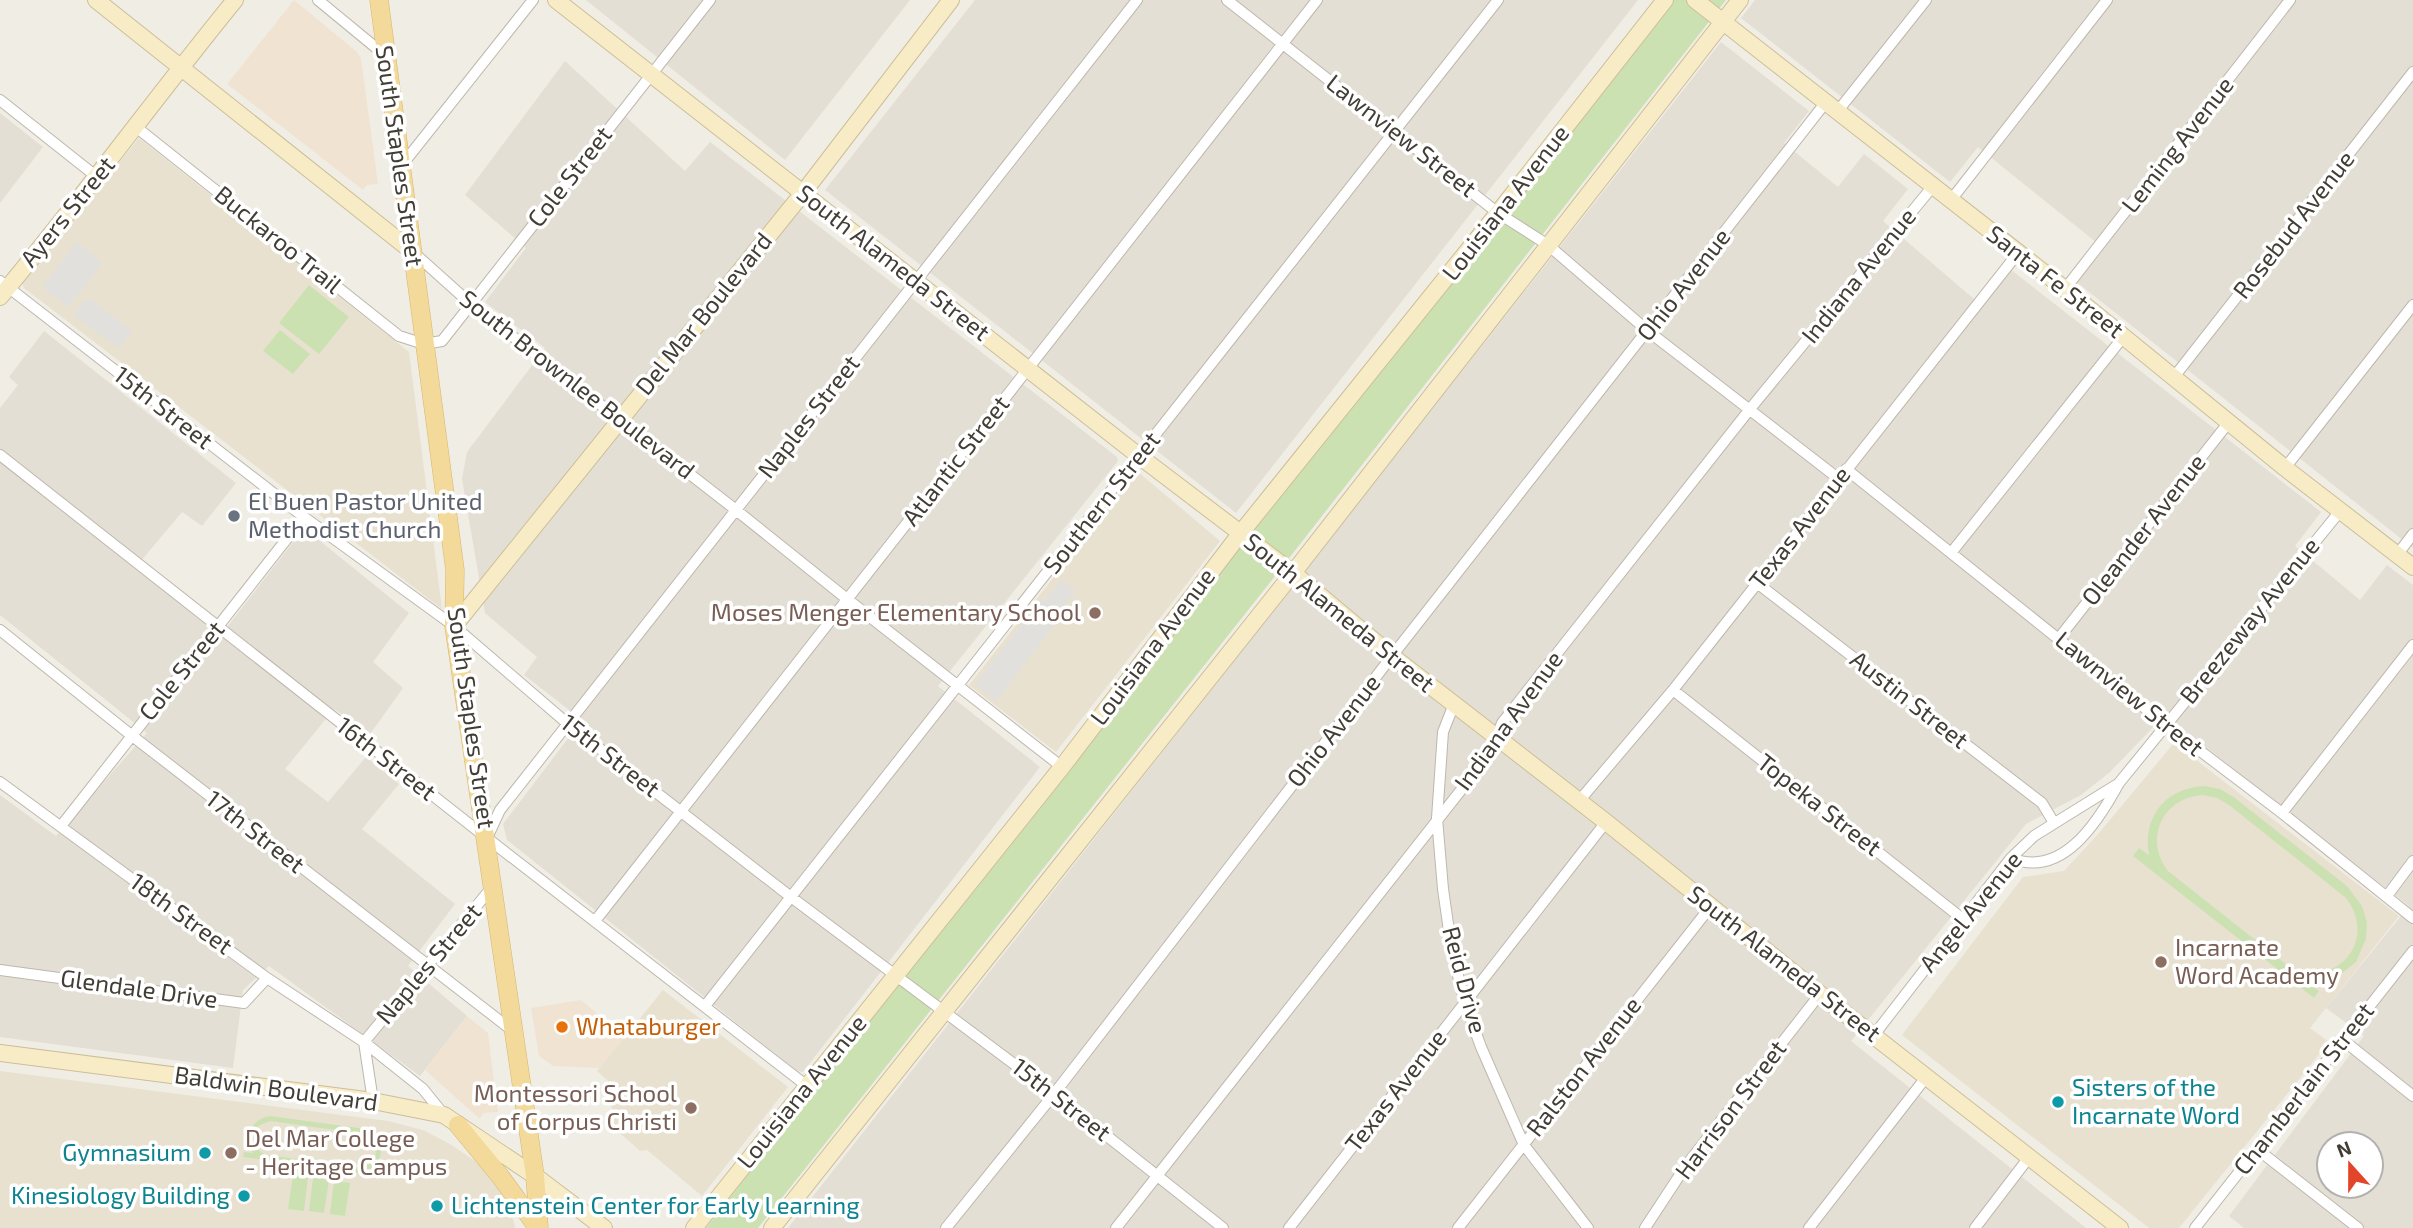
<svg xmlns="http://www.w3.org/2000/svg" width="2413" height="1228" font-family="'Exo 2',sans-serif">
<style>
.residential{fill:#e4dfd4;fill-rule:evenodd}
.commercial{fill:#f1e3d2}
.education{fill:#e8e1d0}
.green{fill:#cce1b2;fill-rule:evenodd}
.parking{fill:#e2e0dd}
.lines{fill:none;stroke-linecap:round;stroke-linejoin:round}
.street-casing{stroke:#beb7ac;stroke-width:12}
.secondary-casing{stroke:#ccbe99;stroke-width:18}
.primary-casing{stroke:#d6b66e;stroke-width:19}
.street{stroke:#fff;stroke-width:10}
.secondary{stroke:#f8ecc7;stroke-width:16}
.primary{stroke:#f3da9b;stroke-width:18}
.worship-dot{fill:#6b7280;stroke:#fff;stroke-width:2.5}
.education-dot{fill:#8d6e63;stroke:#fff;stroke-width:2.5}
.food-dot{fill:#e8710a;stroke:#fff;stroke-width:2.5}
.culture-dot{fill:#0f9aa8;stroke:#fff;stroke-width:2.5}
.labels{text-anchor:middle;stroke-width:7;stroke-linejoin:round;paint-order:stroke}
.street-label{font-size:24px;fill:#423d35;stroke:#fff}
.worship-label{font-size:24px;fill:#5b616d;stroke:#fff;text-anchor:start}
.education-label{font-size:24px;fill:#785e54;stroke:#fff;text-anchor:end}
.food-label{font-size:24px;fill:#c56008;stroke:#fff;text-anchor:start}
.culture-label{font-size:24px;fill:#0d838f;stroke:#fff;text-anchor:start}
</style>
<rect width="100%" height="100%" fill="#f0ede5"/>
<path class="residential" d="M586 0H910L785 160Z
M975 0H1638L1236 513 825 190Z
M1755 0H2413V548L2074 280 2102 247 1978 147 1950 182 1741 18Z
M1721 42 1809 111 1784 143 1838 187 1864 154 1908 189 1883 221 1981 305 2010 269 2321 512 2295 546 2360 600 2387 565 2413 585V1228H2244L2229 1216 2364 1036 2326 1008 2409 906 2165 715 2110 772 2081 795 2026 824 1851 1041 2086 1228H788ZM2329 1144H2371V1186H2329Z
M565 61 685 171 710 142 1117 457 1118 461 938 686 1040 767 803 1072 797 1071 507 840 503 824 582 720 524 675 537 657 485 613 462 479 467 452 545 348 485 302 526 248 465 195Z
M0 113 43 147 0 203Z
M44 331 236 483 202 526 182 512 135 568 220 636 304 528 409 613 373 662 403 688 370 734 334 709 285 769 328 802 366 757 399 784 362 829 455 904 408 966 467 1016 420 1076 269 966 243 990 233 1068 0 1037V795L56 836 147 733 0 615V408L18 385 9 377Z"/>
<path class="commercial" d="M294 0 357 52 361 58 378 184 367 185 363 190 227 84Z
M581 1000 625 1037 600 1068 553 1066 539 1056 531 1008Z
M467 1016 488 1033 498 1112 483 1113 480 1119 425 1070Z"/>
<path class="education" d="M139 138 409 352 442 609 24 288 22 282Z
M1137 471 1220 541 1056 752 969 685Z
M2174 743 2399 916 2310 1028 2329 1042 2179 1228H2149L1902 1035 2023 877 2064 871 2099 833Z
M663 990 788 1087 702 1196 647 1150 640 1151 615 1129 608 1081 597 1071Z
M0 1071 388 1121 423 1130 450 1144 475 1161 498 1185 510 1206 515 1228H0Z"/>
<path class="green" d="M1669 0H1726L1268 585 758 1228H706Z
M309 285 349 317 319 354 279 323Z
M280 330 310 354 293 374 263 351Z
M2204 786 2220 789 2235 798 2347 886 2362 906 2367 922 2366 939 2356 962 2336 978 2310 983 2319 991 2314 998 2133 856 2139 848 2149 855C2142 818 2165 788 2204 786ZM2203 795 2217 798 2229 805 2346 898C2378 939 2338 989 2291 968L2168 871C2143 839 2163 797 2203 795Z
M270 1116 366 1129C379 1135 384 1146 379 1160L370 1170 360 1173 243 1157 244 1152 253 1153C244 1136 251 1119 270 1116ZM270 1121 364 1134 374 1142 376 1155 370 1164 359 1167 266 1155C253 1149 250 1137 258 1126Z
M293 1175 308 1177 304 1211 288 1209Z
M313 1178 329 1180 324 1213 309 1211Z
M334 1181 350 1183 345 1216 330 1214Z"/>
<path class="parking" d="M77 242 103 263 68 307 42 287Z
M90 299 132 331 119 348 73 315 84 300Z
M1061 580 1076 591 1060 612 1063 614 996 701 975 684 1041 600 1044 602Z"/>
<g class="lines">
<g class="street-casing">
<path id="street" d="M318 0 386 56
M1227 0 1498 213 1548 245 1648 331 1839 479
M0 100 97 177
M1837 112 1926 0
M136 127 399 336 424 344 442 341 710 0
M402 165 533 0
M1951 200 2107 0
M413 252 471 304 736 510 847 599 1062 767
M0 281 304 517 454 626 568 724 791 897 1054 1094 1223 1228
M2065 289 2290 0
M2174 377 2413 72
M0 455 487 838 807 1086
M2285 468 2413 305
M1846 469 2166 725 2282 813 2413 918
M1951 553 2124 336
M2397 555 2413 534
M1757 583 2042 803 2054 823
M0 630 131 735 513 1031
M2059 638 2229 422
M1673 690 1964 920
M1454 704 1443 732 1437 818 1443 889 1452 952 1465 1003 1481 1047 1524 1145 1588 1228
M0 782 267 978 364 1042 373 1101
M1579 801 1673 690 2018 253
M2282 813 2413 645
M61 826 304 517
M487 838 500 810 1137 0
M2011 858C2062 879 2098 822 2119 783L2341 510
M2387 896 2413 861
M595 921 1317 0
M0 970 244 1003 267 978
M705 1006 1498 0
M1874 1035 2011 858 2034 836 2116 785
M2343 1040 2413 1096
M444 1115 423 1089 364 1042 493 886
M2257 1149 2358 1228
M946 1228 1054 1094 1392 656 1826 102
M1116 1228 1491 752 1502 723 1750 409 1933 186
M1289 1228 1606 822
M1458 1228 1711 906
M1645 1228 1685 1167 1820 994
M1809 1228 1927 1076
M1975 1228 2030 1156
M2195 1228 2413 951"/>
</g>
<g class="secondary-casing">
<path id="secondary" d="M96 0 413 252
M556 0 1139 456 1293 573 1392 656 1606 822 1820 994 2120 1228
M1695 0 2065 289 2285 468 2413 567
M0 297C81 200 155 98 235 0
M454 626 803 193 951 0
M0 1053 373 1101 444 1115 535 1176 604 1228
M694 1228 1062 767 1240 534 1498 213 1665 0
M772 1228 1293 573 1740 0"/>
</g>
<g class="primary-casing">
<path id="primary" d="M379 0 455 570 454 626 535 1176 539 1228
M458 1125 500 1176 538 1228"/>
</g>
<use href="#street" class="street"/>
<use href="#secondary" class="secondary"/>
<use href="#primary" class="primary"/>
</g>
<circle class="worship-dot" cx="234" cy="516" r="7"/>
<g class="education-dot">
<circle cx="1095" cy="613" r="7"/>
<circle cx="2161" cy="962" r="7"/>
<circle cx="691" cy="1108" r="7"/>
<circle cx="231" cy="1153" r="7"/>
</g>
<circle class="food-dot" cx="562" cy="1027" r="7"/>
<g class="culture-dot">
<circle cx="2058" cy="1102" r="7"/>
<circle cx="205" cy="1153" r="7"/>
<circle cx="244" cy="1196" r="7"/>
<circle cx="437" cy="1206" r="7"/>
</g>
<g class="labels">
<g class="street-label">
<text transform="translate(1401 136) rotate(38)" y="8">Lawnview Street</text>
<text transform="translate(2178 145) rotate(-52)" y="8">Leming Avenue</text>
<text transform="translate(399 156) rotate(82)" y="8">South Staples Street</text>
<text transform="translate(570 177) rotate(-52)" y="8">Cole Street</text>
<text transform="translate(1506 203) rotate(-52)" y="8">Louisiana Avenue</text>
<text transform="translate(68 212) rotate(-51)" y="8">Ayers Street</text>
<text transform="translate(2294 225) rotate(-52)" y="8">Rosebud Avenue</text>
<text transform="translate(278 240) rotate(39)" y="8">Buckaroo Trail</text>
<text transform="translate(893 263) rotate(38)" y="8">South Alameda Street</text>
<text transform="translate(1859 276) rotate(-51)" y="8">Indiana Avenue</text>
<text transform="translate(2055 282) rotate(38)" y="8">Santa Fe Street</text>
<text transform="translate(1684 285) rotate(-52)" y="8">Ohio Avenue</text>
<text transform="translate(704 314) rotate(-51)" y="8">Del Mar Boulevard</text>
<text transform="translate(577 385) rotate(38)" y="8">South Brownlee Boulevard</text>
<text transform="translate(163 408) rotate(38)" y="8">15th Street</text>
<text transform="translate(809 417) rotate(-52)" y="8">Naples Street</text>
<text transform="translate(956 461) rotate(-52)" y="8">Atlantic Street</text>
<text transform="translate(1102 503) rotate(-52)" y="8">Southern Street</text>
<text transform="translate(1800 528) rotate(-52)" y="8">Texas Avenue</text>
<text transform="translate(2144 530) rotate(-52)" y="8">Oleander Avenue</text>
<text transform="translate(1339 613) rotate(39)" y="8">South Alameda Street</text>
<text transform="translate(2250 621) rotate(-51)" y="8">Breezeway Avenue</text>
<text transform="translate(1153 647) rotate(-53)" y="8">Louisiana Avenue</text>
<text transform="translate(182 671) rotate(-51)" y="8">Cole Street</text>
<text transform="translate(2129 694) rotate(39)" y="8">Lawnview Street</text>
<text transform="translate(1909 700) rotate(38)" y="8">Austin Street</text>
<text transform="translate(471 718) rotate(82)" y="8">South Staples Street</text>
<text transform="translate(1509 721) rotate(-54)" y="8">Indiana Avenue</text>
<text transform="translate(1334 731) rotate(-52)" y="8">Ohio Avenue</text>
<text transform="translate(610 756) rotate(38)" y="8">15th Street</text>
<text transform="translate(386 759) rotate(38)" y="8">16th Street</text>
<text transform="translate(1819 805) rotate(38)" y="8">Topeka Street</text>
<text transform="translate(255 832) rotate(38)" y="8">17th Street</text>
<text transform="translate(1971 912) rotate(-51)" y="8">Angel Avenue</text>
<text transform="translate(181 914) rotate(36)" y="8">18th Street</text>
<text transform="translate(429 964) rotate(-50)" y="8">Naples Street</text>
<text transform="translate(1784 964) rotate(38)" y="8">South Alameda Street</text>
<text transform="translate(1464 980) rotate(75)" y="8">Reid Drive</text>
<text transform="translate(139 989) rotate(8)" y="8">Glendale Drive</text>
<text transform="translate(1584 1067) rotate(-52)" y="8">Ralston Avenue</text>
<text transform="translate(276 1089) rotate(8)" y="8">Baldwin Boulevard</text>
<text transform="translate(2304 1089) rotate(-52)" y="8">Chamberlain Street</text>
<text transform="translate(1396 1091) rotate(-52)" y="8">Texas Avenue</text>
<text transform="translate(802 1092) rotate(-51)" y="8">Louisiana Avenue</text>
<text transform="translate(1061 1100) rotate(38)" y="8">15th Street</text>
<text transform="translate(1731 1110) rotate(-53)" y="8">Harrison Street</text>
</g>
<g class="worship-label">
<text x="248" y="510">El Buen Pastor United<tspan x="248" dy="28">Methodist Church</tspan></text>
</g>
<g class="education-label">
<text x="1081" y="621">Moses Menger Elementary School</text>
<text x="2175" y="956" text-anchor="start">Incarnate<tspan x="2175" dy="28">Word Academy</tspan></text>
<text x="677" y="1102">Montessori School<tspan x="677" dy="28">of Corpus Christi</tspan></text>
<text x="245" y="1147" text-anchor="start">Del Mar College<tspan x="245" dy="28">- Heritage Campus</tspan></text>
</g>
<g class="food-label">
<text x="576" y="1035">Whataburger</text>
</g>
<g class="culture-label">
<text x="2072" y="1096">Sisters of the<tspan x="2072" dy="28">Incarnate Word</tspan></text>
<text x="191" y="1161" text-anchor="end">Gymnasium</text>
<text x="230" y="1204" text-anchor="end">Kinesiology Building</text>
<text x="451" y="1214">Lichtenstein Center for Early Learning</text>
</g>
</g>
<g transform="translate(2350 1165) rotate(339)"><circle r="33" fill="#ffffff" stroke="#b3b1ae" stroke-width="2"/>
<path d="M0-5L12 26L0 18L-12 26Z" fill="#e2452a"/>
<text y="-10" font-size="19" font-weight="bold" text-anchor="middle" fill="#423d35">N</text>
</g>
</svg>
